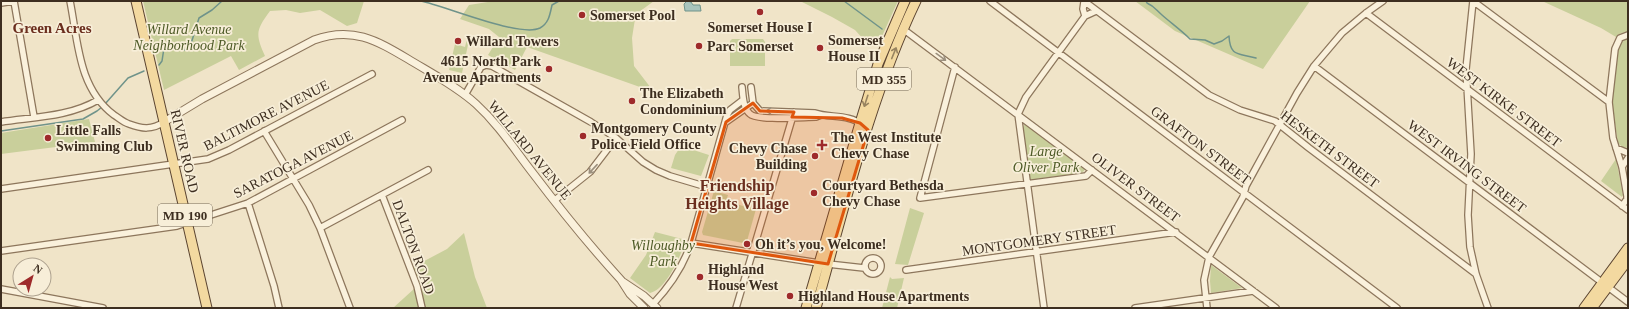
<svg xmlns="http://www.w3.org/2000/svg" width="1629" height="309" font-family="Georgia,serif">
<style>
.green{fill:#c9cf9b}
.water{fill:#a9c4bc;stroke:#6f938a}
.lines{fill:none;stroke-linecap:round;stroke-linejoin:round}
.stream{stroke:#6f938a;stroke-width:1.5}
.minor-casing{stroke:#8d765c;stroke-width:8}
.tertiary-casing{stroke:#8d765c;stroke-width:9}
.primary-casing{stroke:#5b4430;stroke-width:11}
.minor{stroke:#faf1dc;stroke-width:5.5}
.tertiary{stroke:#faf1dc;stroke-width:7}
.primary{stroke:#f3d9a0;stroke-width:9}
.oneway{stroke:#988460}
.oneway2{stroke:#9c907e}
.marked{fill:#df570d;fill-opacity:0.2;stroke:#df570d;stroke-width:3;stroke-linejoin:round}
.poi-dot{fill:#9e2a2b;stroke:#f7eed8;stroke-width:1.5}
.labels{text-anchor:middle;stroke-width:3.5;stroke-linejoin:round;paint-order:stroke}
.shield{fill:#f7eed8;stroke:#756857;stroke-width:1}
.shield-label{font-size:13px;font-weight:bold;fill:#3d2e20}
.poi-label{font-size:14px;font-weight:bold;fill:#3d2e20;stroke:#f7eed8;text-anchor:start}
.park-label{font-size:14px;font-style:italic;fill:#4d5a26;stroke:#f7eed8}
.street-label{font-size:14px;fill:#3d2e20;stroke:#f7eed8}
.neighbourhood-label{font-size:15px;font-weight:bold;fill:#6b2e1e;stroke:#f7eed8}
.quarter-label{font-size:16px;font-weight:bold;fill:#6b2e1e;stroke:#f7eed8}
</style>
<rect width="100%" height="100%" fill="#f0e4c8"/>
<path class="green" d="M143 1H364L357 23 347 26 320 10 300 13 286 10 270 11C256 30 255 34 265 56L239 70 231 56 164 90Z
M494 1H654L639 12 635 19 632 38 634 66 654 92 527 47 515 70 488 55 499 37 489 29 460 19 469 5Z
M800 1H898L878 45 865 41 855 30 832 17Z
M1135 1H1310L1263 69 1175 31Z
M1542 1H1628V32L1621 33 1616 37 1601 28Z
M1628 38V148L1622 147 1618 143 1612 105 1616 48 1621 40Z
M467 39 469 40 462 73 449 70 455 44 465 47Z
M732 39H763L765 42V66H730V41Z
M89 119 95 142 1 154V133Z
M1026 123 1085 166 1084 171 1081 173 1030 180 1022 130 1024 125Z
M681 146 709 155 701 176 671 168 675 155Z
M1616 159 1623 195 1622 197 1601 181Z
M714 191 728 195 726 201 743 206 744 202 750 203V207L756 209 747 241 743 243 703 235 702 232Z
M910 208 924 213 908 265 895 264Z
M655 232 686 240C681 255 666 290 650 293L630 278 646 255Z
M464 233 475 277 487 308H424L421 290 413 267 447 249Z
M1211 265 1242 288 1211 293 1210 281Z
M890 277 892 279 904 278 897 308H882Z
M415 288 419 308H393Z"/>
<path class="water" d="M687 1 691 2 693 5H700L701 11H685L684 4Z"/>
<g class="lines">
<path class="stream" d="M421 1C445 6 520 38 540 28 549 23 550 14 552 5L559 1
M844 1 882 29
M1146 1 1147 3C1154 6 1156 10 1162 15 1171 23 1181 30 1190 39L1205 40 1214 44 1222 41 1229 36C1230 57 1238 53 1256 58
M159 65 162 61 164 48C170 44 177 48 184 50L190 47 199 18 212 10 222 1
M105 104 128 78 144 71
M1 131 83 119 97 111 102 107"/>
<g class="minor-casing">
<path id="minor" d="M14 1 34 117
M70 1C78 41 78 88 114 115 119 118 123 122 129 124 142 129 152 130 164 122
M990 1 1397 308
M1084 1 1209 95 1240 110 1275 121 1309 148 1476 274
M1473 1 1466 69 1471 154 1468 215 1470 247 1476 274 1488 308
M1473 1 1609 102
M1084 2 1083 9 1085 16
M1 3 14 1
M1366 13 1628 210
M903 29 1276 308
M1314 66 1628 302
M955 67 920 198 1086 176 1092 170
M742 87C743 96 743 108 750 114 757 121 804 117 816 117L821 115
M751 87 753 103 760 111 815 113C829 118 850 114 862 125
M465 95 481 67 486 65 492 66 591 122 616 138 643 162 656 170 670 176 707 187
M1 122C33 117 69 117 98 100
M726 122 753 103
M264 131 309 205 320 228 350 308
M1616 148 1628 153
M1622 167 1628 158
M1 189 208 159 229 150 372 74
M382 195 417 286 422 308
M555 200 590 172 616 138
M248 203 274 286 279 308
M1622 206 1627 199V196L1622 167 1613 138 1609 102 1615 49 1620 38 1628 35
M320 228 428 170
M691 243 819 263 864 268
M1 251 177 226 248 203 402 120
M865 266a8 8 0 1 1 16 0a8 8 0 1 1-16 0Z
M906 270 1176 232
M1 289 103 308
M653 304C670 286 683 267 691 243L727 115 730 110 743 100
M736 308 794 112
M1044 308 1018 114 1026 97 1085 16 1096 11
M1135 308 1253 291
M1207 308 1204 280 1209 257 1243 197 1246 186 1297 93 1314 66 1342 33 1366 13 1383 1"/>
</g>
<g class="tertiary-casing">
<path id="tertiary" d="M164 122 202 99 314 40C352 26 376 40 408 59 431 73 456 86 476 104 499 125 514 149 532 172 560 209 590 246 621 280L630 294 644 308
M623 282 644 296 657 308"/>
</g>
<g class="primary-casing">
<path id="primary" d="M136 1 207 308
M806 308 860 123 878 64 905 1
M816 308C845 205 870 98 916 1
M1584 308 1628 248
M1592 308 1628 260"/>
</g>
<use href="#minor" class="minor"/>
<use href="#tertiary" class="tertiary"/>
<use href="#primary" class="primary"/>
</g>
<defs><path id="oneway-shaft" d="M-6 0H5M1.5-3L5.5 0L1.5 3" fill="none" stroke-width="1.6" stroke-linecap="round" stroke-linejoin="round"/></defs>
<g class="oneway">
<use href="#oneway-shaft" transform="translate(894 53) rotate(-68)"/>
<use href="#oneway-shaft" transform="translate(866 101) rotate(108)"/>
</g>
<g class="oneway2">
<use href="#oneway-shaft" transform="translate(941 57) rotate(36)"/>
<use href="#oneway-shaft" transform="translate(772 111) rotate(-178)"/>
<use href="#oneway-shaft" transform="translate(593 169) rotate(133)"/>
</g>
<path class="marked" d="M753 103 760 111 794 112 792 117 842 118 860 123 868 130 828 264 691 243 726 122Z"/>
<g class="poi-dot">
<circle cx="760" cy="12" r="4"/>
<circle cx="582" cy="15" r="4"/>
<circle cx="458" cy="41" r="4"/>
<circle cx="699" cy="46" r="4"/>
<circle cx="820" cy="48" r="4"/>
<circle cx="549" cy="69" r="4"/>
<circle cx="632" cy="101" r="4"/>
<circle cx="583" cy="136" r="4"/>
<circle cx="48" cy="138" r="4"/>
<path d="M820 139h4v4h4v4h-4v4h-4v-4h-4v-4h4z"/>
<circle cx="815" cy="156" r="4"/>
<circle cx="814" cy="193" r="4"/>
<circle cx="747" cy="244" r="4"/>
<circle cx="700" cy="277" r="4"/>
<circle cx="790" cy="296" r="4"/>
</g>
<g class="labels">
<g class="shield">
<rect x="857" y="68" width="54" height="22" rx="3"/>
<rect x="158" y="204" width="54" height="22" rx="3"/>
</g>
<g class="shield-label">
<text x="884" y="84">MD 355</text>
<text x="185" y="220">MD 190</text>
</g>
<g class="poi-label">
<text x="590" y="20">Somerset Pool</text>
<text x="760" y="32" text-anchor="middle">Somerset House I</text>
<text x="828" y="45">Somerset<tspan x="828" dy="16">House II</tspan></text>
<text x="466" y="46">Willard Towers</text>
<text x="707" y="51">Parc Somerset</text>
<text x="541" y="66" text-anchor="end">4615 North Park<tspan x="541" dy="16">Avenue Apartments</tspan></text>
<text x="640" y="98">The Elizabeth<tspan x="640" dy="16">Condominium</tspan></text>
<text x="591" y="133">Montgomery County<tspan x="591" dy="16">Police Field Office</tspan></text>
<text x="56" y="135">Little Falls<tspan x="56" dy="16">Swimming Club</tspan></text>
<text x="831" y="142">The West Institute<tspan x="831" dy="16">Chevy Chase</tspan></text>
<text x="807" y="153" text-anchor="end">Chevy Chase<tspan x="807" dy="16">Building</tspan></text>
<text x="822" y="190">Courtyard Bethesda<tspan x="822" dy="16">Chevy Chase</tspan></text>
<text x="755" y="249">Oh it’s you, Welcome!</text>
<text x="708" y="274">Highland<tspan x="708" dy="16">House West</tspan></text>
<text x="798" y="301">Highland House Apartments</text>
</g>
<g class="park-label">
<text x="189" y="34">Willard Avenue<tspan x="189" dy="16">Neighborhood Park</tspan></text>
<text x="1046" y="156">Large<tspan x="1046" dy="16">Oliver Park</tspan></text>
<text x="663" y="250">Willoughby<tspan x="663" dy="16">Park</tspan></text>
</g>
<g class="street-label">
<text transform="translate(1504 102) rotate(37)" y="5">WEST KIRKE STREET</text>
<text transform="translate(266 115) rotate(-27)" y="5">BALTIMORE AVENUE</text>
<text transform="translate(1201 145) rotate(37)" y="5">GRAFTON STREET</text>
<text transform="translate(1330 149) rotate(37)" y="5">HESKETH STREET</text>
<text transform="translate(530 150) rotate(51)" y="5">WILLARD AVENUE</text>
<text transform="translate(185 151) rotate(77)" y="5">RIVER ROAD</text>
<text transform="translate(293 164) rotate(-27)" y="5">SARATOGA AVENUE</text>
<text transform="translate(1467 166) rotate(37)" y="5">WEST IRVING STREET</text>
<text transform="translate(1136 187) rotate(37)" y="5">OLIVER STREET</text>
<text transform="translate(1039 240) rotate(-8)" y="5">MONTGOMERY STREET</text>
<text transform="translate(414 247) rotate(70)" y="5">DALTON ROAD</text>
</g>
<g class="neighbourhood-label">
<text x="52" y="33">Green Acres</text>
</g>
<g class="quarter-label">
<text x="737" y="191">Friendship<tspan x="737" dy="18">Heights Village</tspan></text>
</g>
</g>
<rect width="1629" height="309" fill="none" stroke="#3d2e20" stroke-width="4"/>
<g transform="translate(32 277) rotate(37)"><circle r="19" fill="#f7eed8" stroke="#ada18e"/>
<path d="M0-3L7 15L0 10L-7 15Z" fill="#9e2a2b"/>
<text y="-6" font-size="11" font-weight="bold" text-anchor="middle" fill="#3d2e20">N</text>
</g>
</svg>
